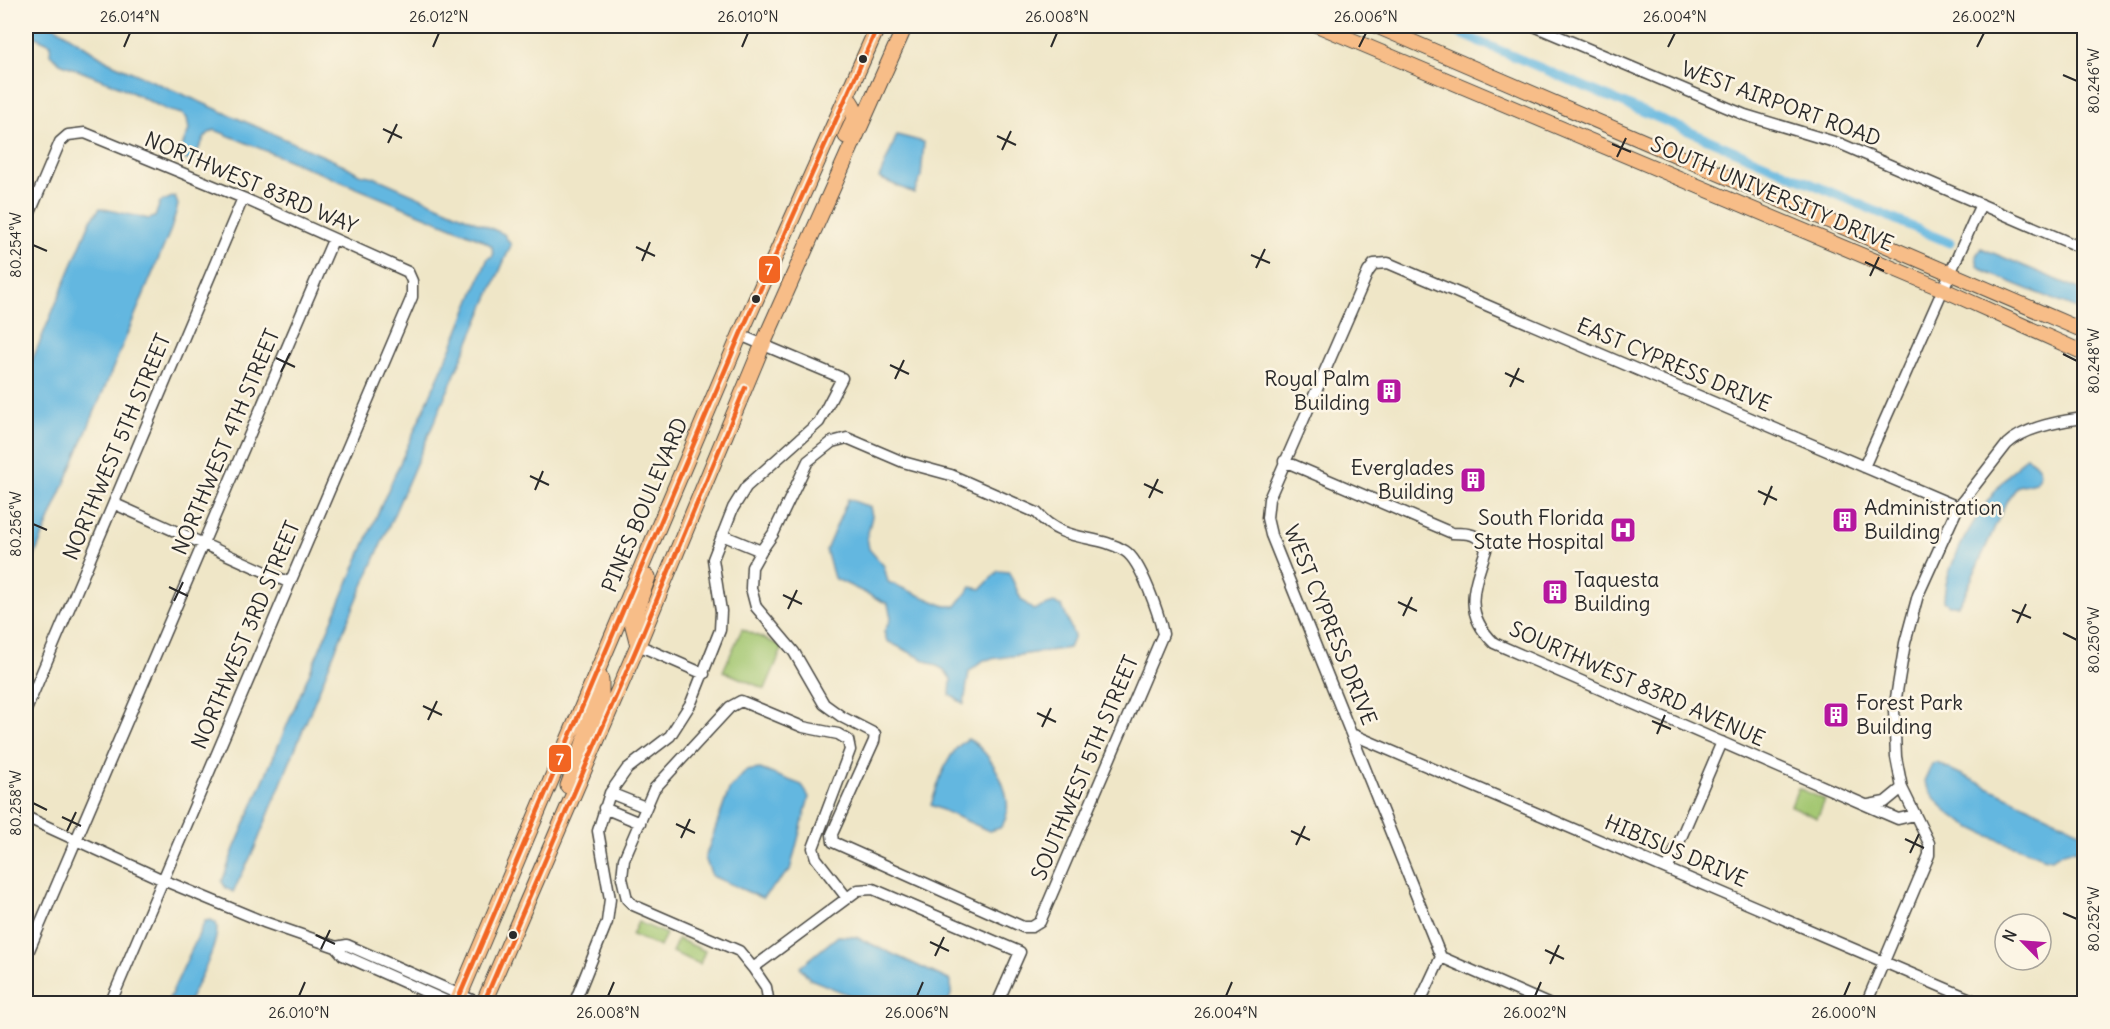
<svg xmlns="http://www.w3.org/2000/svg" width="2110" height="1029" font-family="Delius,sans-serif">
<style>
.green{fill:#a2c66f;stroke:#66784d;stroke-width:1.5}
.water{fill:#64b7e0;stroke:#487186;stroke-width:1.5}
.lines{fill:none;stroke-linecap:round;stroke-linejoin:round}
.canal{stroke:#64b7e0;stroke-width:9}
.minor-casing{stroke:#484742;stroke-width:13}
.major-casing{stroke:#484742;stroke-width:16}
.highway-casing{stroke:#484742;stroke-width:17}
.minor{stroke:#fff;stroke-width:10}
.major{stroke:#f7bd88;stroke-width:14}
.highway{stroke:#f7bd88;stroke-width:15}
.bus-1-casing{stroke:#fcf5e5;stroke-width:9}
.bus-1{stroke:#f26522;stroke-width:4.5}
.ticks{fill:none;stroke:#2b2b2b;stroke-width:2}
.bus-dot{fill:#2b2b2b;stroke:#fcf5e5;stroke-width:2}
.labels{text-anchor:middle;stroke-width:5;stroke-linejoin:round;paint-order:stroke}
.street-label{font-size:21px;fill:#2b2b2b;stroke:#fcf5e5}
.poi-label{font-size:21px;fill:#2b2b2b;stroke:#fcf5e5;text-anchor:end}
.line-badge{stroke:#fcf5e5;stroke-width:2}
.badge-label{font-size:16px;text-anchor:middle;font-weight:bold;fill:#fff}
.neatline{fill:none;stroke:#2b2b2b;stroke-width:2}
.ticks-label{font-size:15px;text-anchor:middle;fill:#2b2b2b}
</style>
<rect width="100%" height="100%" fill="#fcf5e5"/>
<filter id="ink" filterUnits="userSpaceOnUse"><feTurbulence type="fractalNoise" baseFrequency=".0167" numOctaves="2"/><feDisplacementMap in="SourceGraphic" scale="12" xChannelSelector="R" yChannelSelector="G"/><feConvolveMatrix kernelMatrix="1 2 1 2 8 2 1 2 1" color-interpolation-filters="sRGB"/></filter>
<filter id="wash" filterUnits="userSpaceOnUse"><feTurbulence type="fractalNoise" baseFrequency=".008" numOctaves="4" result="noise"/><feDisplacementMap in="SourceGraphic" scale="24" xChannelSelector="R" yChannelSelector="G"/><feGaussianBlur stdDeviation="1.35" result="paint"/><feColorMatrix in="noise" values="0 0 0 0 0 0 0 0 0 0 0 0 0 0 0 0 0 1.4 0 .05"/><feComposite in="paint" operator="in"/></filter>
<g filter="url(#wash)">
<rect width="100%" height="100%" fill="#efe6c7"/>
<path class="green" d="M742 629 783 647 765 689 723 671Z
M1798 788 1825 800 1817 818 1791 806Z
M638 922 666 934 660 947 632 935Z
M678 939 705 951 700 964 672 952Z"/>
<path class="water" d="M26 26H54L109 62 344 165 359 174 374 177 504 234 511 245 339 641 254 850 233 892 226 888 222 882 234 849 384 499 453 344 488 258 493 256 492 246 481 239 215 130C201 134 201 152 190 161L181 158 180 151 189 130 187 118 182 114 167 110 121 87 60 63 50 54 51 44 26 33Z
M897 135 924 142 921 177 914 193 879 178Z
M175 196 178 205 171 229 26 576V375L91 220 100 208 149 219 155 217 160 202Z
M1981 248 2084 291V312L1986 272 1978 266 1976 256Z
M2026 457C2037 463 2045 471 2036 482L2018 486 2006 502 1964 596 1958 605H1949L1944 601C1944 558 1994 485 2026 457Z
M848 499 870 507 872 516 867 537 869 549 884 566 888 582 945 606H956L971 587 981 589 998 571 1009 572 1021 599 1033 610 1054 603 1062 606 1074 636 1069 648 984 660 969 672 964 704 950 695 951 679 943 669 887 641 884 632 891 618 888 604 834 578 826 550Z
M968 739C990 749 1022 804 1000 828L989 831 931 805C938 784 947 750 968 739Z
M1937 763 2084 833V853C2072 847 2063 851 2052 859L2043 857C1999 839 1946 827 1924 781L1932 764Z
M760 769 802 785 809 797 790 870 762 898 712 876 705 858 729 790 746 771Z
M211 920 216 923C222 940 196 986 188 1003H167L205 921Z
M838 936 856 937 951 981V995L947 1003H869L810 979 800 967Z"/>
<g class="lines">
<path class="canal" d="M1443 26 1950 243"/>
</g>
</g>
<g filter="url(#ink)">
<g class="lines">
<g class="minor-casing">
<path id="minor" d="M1534 26 1745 115 1841 144 2084 249
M26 222 60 142 68 135 85 133 243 198 408 272 412 281V297L110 1004
M1284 461 1452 533C1469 533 1479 533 1486 550 1474 587 1462 612 1494 643L1884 813 1898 819 1915 815
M1864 467 1981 204
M115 504 290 583
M722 535 761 551 752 567 751 588 756 607 794 652 824 704 842 717 875 734 874 741 832 834 833 842 1023 927H1032L1040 922 1163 634C1159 614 1141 561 1125 551 1096 533 1064 544 1037 513L951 475 903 462 847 438 832 442 808 461 773 534 761 551
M638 645 704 674
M26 710 243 198
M1354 735 1982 1004
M610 793 645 807
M1869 805 1885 802 1902 788
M604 808 640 823
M26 817 163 880 264 922 336 947 343 955 453 1004
M1668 868 1722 742
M847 898 816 858 813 848 850 750 848 740 838 734 803 727 741 701 730 707 654 789 624 859 622 878 627 899 633 905 739 951 753 968 858 890 873 889 1020 952 997 1004
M336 947 347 945 481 1004
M26 957 333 240
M1441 957 1271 535 1267 518 1269 499 1368 272 1374 264 1388 263 1958 507
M1441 957 1548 1004
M753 968 766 987 769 1004
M574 1004 607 922 610 899 598 831 610 793 627 769 670 736 691 703 720 630 721 611 713 559 733 508 746 487 819 422 842 378 740 335
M1419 1004 1441 957
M1866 1004 1929 855V843L1902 788 1896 757 1894 710 1905 643 1918 595 1958 507 2007 444C2025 427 2060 421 2084 418"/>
</g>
<g class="major-casing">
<path id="major" d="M1319 26 1942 289 2084 353
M1376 26 2084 331"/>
</g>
<g class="highway-casing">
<path id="highway" d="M846 136C853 123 860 109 847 98
M638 645 632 622 648 577
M568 786 601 695V680L597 671
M456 1004 740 335 878 26
M483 1004 638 645 763 344 905 26"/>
</g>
<use href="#minor" class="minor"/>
<use href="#major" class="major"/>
<use href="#highway" class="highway"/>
<g class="bus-1-casing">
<path id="bus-1" d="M456 1004 740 335 878 26
M483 1004 638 645 745 388"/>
</g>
<use href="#bus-1" class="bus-1"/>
</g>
</g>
<path class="ticks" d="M124 47 130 33M433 47 439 33M742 47 748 33M1051 47 1057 33M1359 47 1366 33M1668 47 1675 33M1977 47 1984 33M2063 75 2077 81M383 129 402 138M997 136 1016 145M388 143 397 124M1612 144 1631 152M1002 150 1011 131M1617 157 1626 138M33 245 47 251M636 247 655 256M1251 255 1270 263M642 261 650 242M1865 262 1884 271M1256 268 1265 249M1870 276 1879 257M2063 354 2077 361M276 358 295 367M890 365 909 374M281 372 290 353M1505 373 1524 382M895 379 904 360M1510 387 1519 368M530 476 549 485M1144 484 1163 493M535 490 543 471M1758 491 1777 500M1149 498 1158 479M1764 505 1772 486M33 524 47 530M169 587 188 596M783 595 802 604M174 601 183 582M1398 602 1417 611M788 609 797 590M2012 610 2031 618M1403 616 1412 597M2017 623 2026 604M2063 633 2077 640M423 706 442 715M1037 713 1056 722M428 720 437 701M1652 721 1671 729M1042 727 1051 708M1657 734 1665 715M33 803 47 810M62 817 81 826M676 824 695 833M67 831 76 812M1291 831 1310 840M681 838 690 819M1905 839 1924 848M1296 845 1305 826M1910 853 1919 834M2063 913 2077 919M316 935 335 944M930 942 949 951M321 949 330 930M1545 950 1564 959M935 956 944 937M1550 964 1559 945M299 996 305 982M608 996 614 982M917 996 923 982M1226 996 1232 982M1535 996 1541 982M1844 996 1850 982"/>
<defs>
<g id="building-square" transform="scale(1.35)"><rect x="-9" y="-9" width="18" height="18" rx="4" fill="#b5179e" stroke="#fcf5e5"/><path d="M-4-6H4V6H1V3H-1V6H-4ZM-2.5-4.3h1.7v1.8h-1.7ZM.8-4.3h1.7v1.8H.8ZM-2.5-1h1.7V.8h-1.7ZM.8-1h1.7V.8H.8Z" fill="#fff"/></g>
<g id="hospital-square" transform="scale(1.35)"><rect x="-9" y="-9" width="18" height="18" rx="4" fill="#b5179e" stroke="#fcf5e5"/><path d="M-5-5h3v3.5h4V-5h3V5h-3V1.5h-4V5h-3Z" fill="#fff"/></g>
</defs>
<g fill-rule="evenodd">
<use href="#building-square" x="1389" y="391"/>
<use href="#building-square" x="1473" y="480"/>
<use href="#building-square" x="1845" y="520"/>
<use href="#hospital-square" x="1623" y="530"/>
<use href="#building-square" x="1555" y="592"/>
<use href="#building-square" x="1836" y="715"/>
</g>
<g class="bus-dot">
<circle cx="863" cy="59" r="5"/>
<circle cx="756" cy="299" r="5"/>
<circle cx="513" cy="935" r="5"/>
</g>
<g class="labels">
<g class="street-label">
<text transform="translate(1781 104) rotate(20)" y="7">WEST AIRPORT ROAD</text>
<text transform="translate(251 183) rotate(23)" y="7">NORTHWEST 83RD WAY</text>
<text transform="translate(1772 194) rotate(23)" y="7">SOUTH UNIVERSITY DRIVE</text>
<text transform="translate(1674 365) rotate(23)" y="7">EAST CYPRESS DRIVE</text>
<text transform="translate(226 442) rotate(-67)" y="7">NORTHWEST 4TH STREET</text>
<text transform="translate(117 447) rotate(-67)" y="7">NORTHWEST 5TH STREET</text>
<text transform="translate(645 505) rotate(-67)" y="7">PINES BOULEVARD</text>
<text transform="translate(1330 625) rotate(68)" y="7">WEST CYPRESS DRIVE</text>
<text transform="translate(246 635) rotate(-67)" y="7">NORTHWEST 3RD STREET</text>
<text transform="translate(1637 684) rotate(24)" y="7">SOURTHWEST 83RD AVENUE</text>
<text transform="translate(1085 768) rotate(-67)" y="7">SOUTHWEST 5TH STREET</text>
<text transform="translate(1676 851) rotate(23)" y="7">HIBISUS DRIVE</text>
</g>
<g class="poi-label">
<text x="1370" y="386">Royal Palm<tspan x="1370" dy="24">Building</tspan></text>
<text x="1454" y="475">Everglades<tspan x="1454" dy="24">Building</tspan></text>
<text x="1864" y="515" text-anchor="start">Administration<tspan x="1864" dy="24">Building</tspan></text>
<text x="1604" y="525">South Florida<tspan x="1604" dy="24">State Hospital</tspan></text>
<text x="1574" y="587" text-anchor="start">Taquesta<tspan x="1574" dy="24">Building</tspan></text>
<text x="1856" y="710" text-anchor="start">Forest Park<tspan x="1856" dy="24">Building</tspan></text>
</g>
</g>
<g class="line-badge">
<rect x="758" y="255" width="23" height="29" rx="6" fill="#f26522"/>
<rect x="548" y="744" width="24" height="29" rx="6" fill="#f26522"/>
</g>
<g class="badge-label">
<text x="769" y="275">7</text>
<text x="560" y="765">7</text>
</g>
<rect width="2110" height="1029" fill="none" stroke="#fcf5e5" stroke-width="66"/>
<g transform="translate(2023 942) rotate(295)"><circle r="28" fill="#fcf5e5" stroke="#a8a49b" stroke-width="1.5"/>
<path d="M0-4.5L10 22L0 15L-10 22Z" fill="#b5179e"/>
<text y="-9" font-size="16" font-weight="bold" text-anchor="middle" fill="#2b2b2b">N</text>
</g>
<rect x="33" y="33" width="2044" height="963" class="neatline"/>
<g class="ticks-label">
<text x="130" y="22">26.014°N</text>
<text x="439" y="22">26.012°N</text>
<text x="748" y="22">26.010°N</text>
<text x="1057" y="22">26.008°N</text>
<text x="1366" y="22">26.006°N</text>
<text x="1675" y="22">26.004°N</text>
<text x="1984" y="22">26.002°N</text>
<text transform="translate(2094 81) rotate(-90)" y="5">80.246°W</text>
<text transform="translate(16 245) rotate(-90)" y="5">80.254°W</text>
<text transform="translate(2094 361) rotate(-90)" y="5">80.248°W</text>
<text transform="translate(16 524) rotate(-90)" y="5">80.256°W</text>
<text transform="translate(2094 640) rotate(-90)" y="5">80.250°W</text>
<text transform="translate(16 803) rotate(-90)" y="5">80.258°W</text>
<text transform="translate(2094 919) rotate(-90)" y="5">80.252°W</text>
<text x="299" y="1018">26.010°N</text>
<text x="608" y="1018">26.008°N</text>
<text x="917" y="1018">26.006°N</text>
<text x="1226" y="1018">26.004°N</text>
<text x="1535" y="1018">26.002°N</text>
<text x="1844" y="1018">26.000°N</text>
</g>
</svg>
